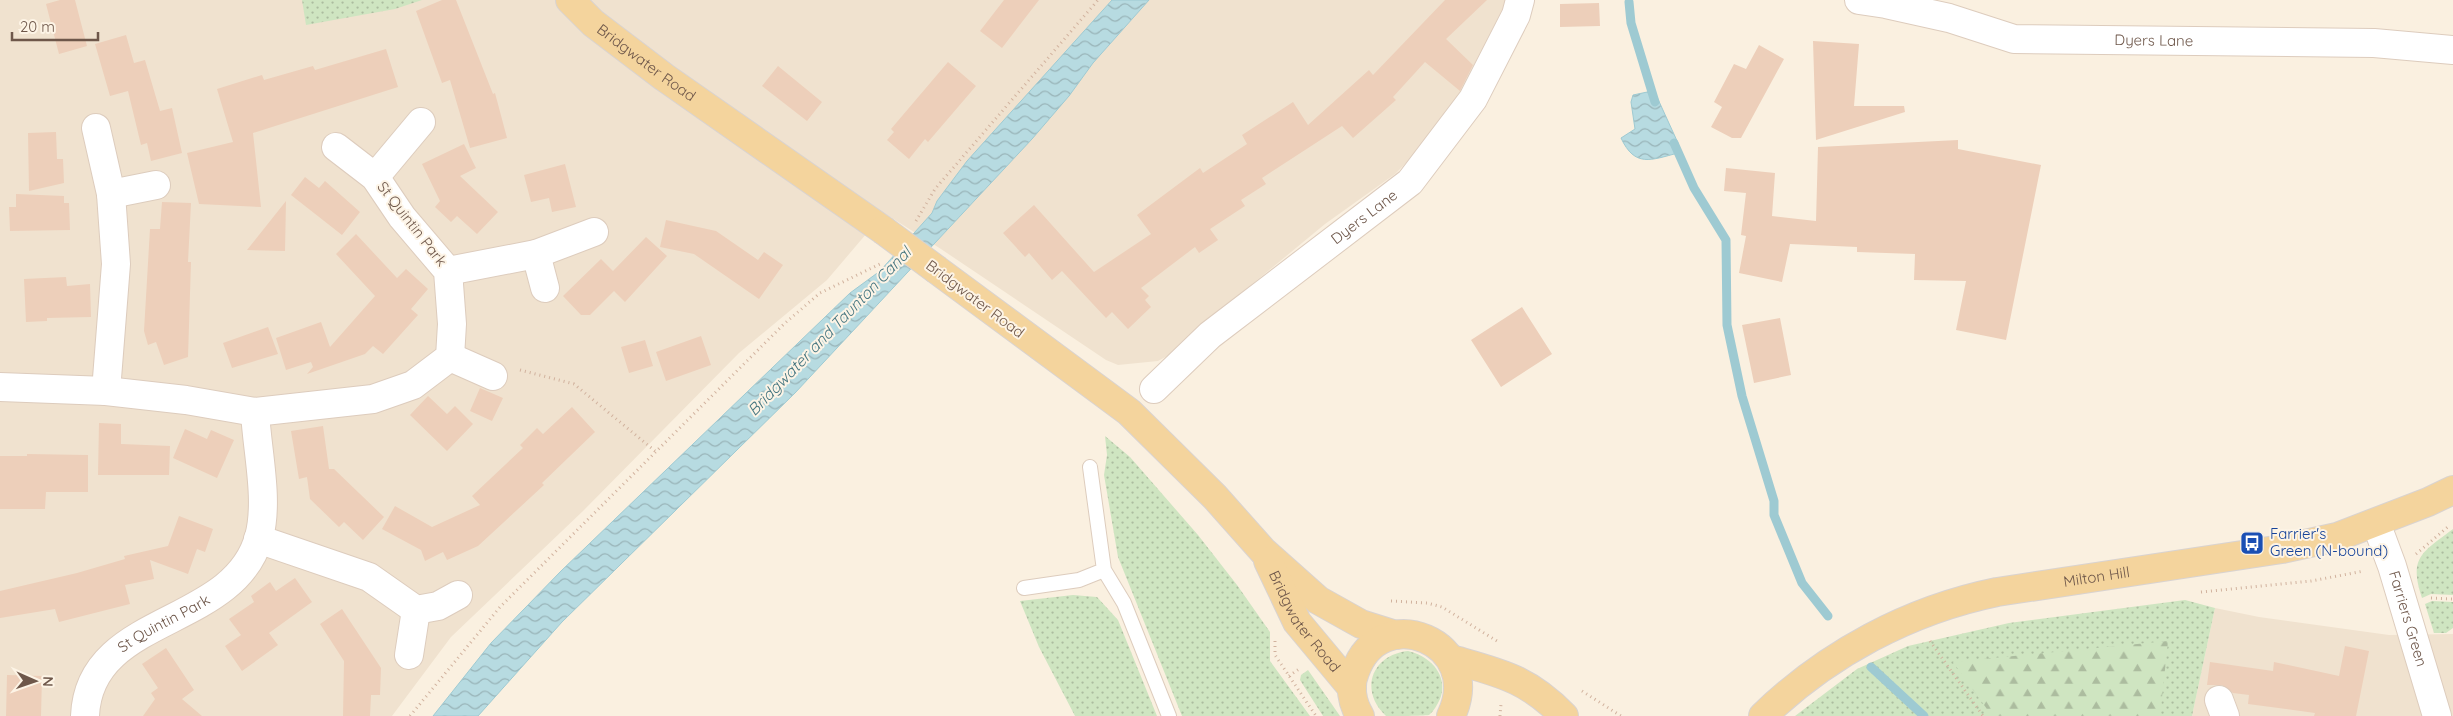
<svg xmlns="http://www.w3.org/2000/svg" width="2453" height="716" font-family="Quicksand,sans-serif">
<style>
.residential{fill:#f0e2cf}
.grass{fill:url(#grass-dots)}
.forest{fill:url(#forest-firs)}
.water{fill:url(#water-waves);stroke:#9ecad2}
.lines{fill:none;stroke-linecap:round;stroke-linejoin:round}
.stream{stroke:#9ecad2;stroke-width:9}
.building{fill:#edcfba}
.lane-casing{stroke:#ddccbd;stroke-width:16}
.street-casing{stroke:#ddccbd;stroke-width:30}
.primary-casing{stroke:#d9d3d0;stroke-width:30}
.path{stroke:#d1b29e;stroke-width:3;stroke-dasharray:1 4;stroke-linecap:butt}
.lane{stroke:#fff;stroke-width:14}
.street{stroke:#fff;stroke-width:28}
.primary{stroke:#f4d49d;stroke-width:28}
.primary-bridge-casing{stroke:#d9d3d0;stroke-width:30;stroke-linecap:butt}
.primary-bridge{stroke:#f4d49d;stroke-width:28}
.labels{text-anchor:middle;stroke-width:4;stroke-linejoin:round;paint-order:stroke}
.street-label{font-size:15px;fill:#6e574a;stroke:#fdf4e6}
.transit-label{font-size:15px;fill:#164399;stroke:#fdf4e6;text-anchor:start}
.water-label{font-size:16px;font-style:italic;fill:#467680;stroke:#fdf4e6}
</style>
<defs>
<pattern id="grass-dots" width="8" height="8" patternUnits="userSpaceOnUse" patternTransform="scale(1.25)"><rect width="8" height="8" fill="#cfe5c1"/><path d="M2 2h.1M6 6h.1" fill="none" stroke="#acbc9f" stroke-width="1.8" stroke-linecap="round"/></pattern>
<pattern id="forest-firs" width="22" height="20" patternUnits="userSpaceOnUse" patternTransform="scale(1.25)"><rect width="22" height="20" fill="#cfe5c1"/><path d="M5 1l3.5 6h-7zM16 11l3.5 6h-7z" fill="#acbc9f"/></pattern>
<pattern id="water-waves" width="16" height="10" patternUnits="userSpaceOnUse" patternTransform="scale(1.25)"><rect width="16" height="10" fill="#b7dbe1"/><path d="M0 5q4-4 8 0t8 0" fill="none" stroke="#99b4b8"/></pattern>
</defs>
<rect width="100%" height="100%" fill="#faf0e0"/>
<path class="residential" d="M0 0H1507L1508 13 1461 92 1408 161 1395 174 1325 224 1210 319 1191 343 1158 361 1118 365 1106 360 941 249 884 213 827 280 739 353 583 511 451 637 392 716H0Z
M2215 608 2259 617 2389 635 2453 634V716H2192Z"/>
<path class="grass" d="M302 0H422L395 9 306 25Z
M1105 436 1130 457 1198 535 1237 585 1270 632V661L1310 716H1182L1118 557 1104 475 1107 455Z
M2453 529V595L2431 594 2422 598C2408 557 2423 552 2453 529Z
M1073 595 1097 597 1118 620 1157 716H1075L1039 647 1020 601Z
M2185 600 2215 608 2192 716H1795L1857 669 1908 646 2009 623Z
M2432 601 2453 602V628L2446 633H2434L2425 604Z
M1408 651C1430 656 1449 675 1440 699 1437 705 1434 711 1429 715 1422 716 1396 716 1386 716 1359 691 1371 655 1408 651Z
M1308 670 1340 716H1323L1300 680 1301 675Z"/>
<path class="forest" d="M2168 641 2160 716H1992L1953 662Z"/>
<path class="water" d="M1112 0H1149L1093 63 1069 96 1032 139 795 393 562 622 478 716H433L491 643 561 571 850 293 880 271 932 213 937 201 967 161Z
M1652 91 1657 97 1678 143V153C1651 160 1635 168 1621 138L1635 129 1631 102 1633 95Z"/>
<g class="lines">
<path class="stream" d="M1629 2 1631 23 1655 102
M1674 143 1694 188 1726 240 1727 325 1742 396 1774 501V515L1802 583 1828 616
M1871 667 1924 716"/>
</g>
<path class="building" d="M60 0H75L87 46 59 54 46 4Z
M442 0H456L493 94 495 93 507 138 470 148 450 80 442 83 416 11Z
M1004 0H1039L1002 48 980 31Z
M1445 0H1487L1446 39 1473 65 1460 91 1425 62 1393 97 1396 100 1353 138 1342 126 1262 178 1266 184 1241 200 1245 206 1210 229 1218 240 1199 253 1195 247 1141 288 1149 296 1145 300 1151 307 1128 329 1112 312 1106 318 1062 271 1052 280 1029 253 1025 257 1003 233 1034 205 1094 272 1151 234 1137 215 1200 168 1203 173 1247 144 1242 135 1293 102 1308 125 1369 70 1373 75Z
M1599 3 1600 26 1560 27V4Z
M126 35 134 63 145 60 160 111 172 108 182 153 151 161 147 143 141 145 128 91 110 96 95 44Z
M1813 41 1859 44 1854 106H1904L1905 112 1816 140Z
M1759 45 1784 59 1741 138H1732L1711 127 1722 107 1714 102 1734 64 1746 69Z
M386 49 398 87 253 133 261 207 199 204 187 153 233 142 217 89 262 75 264 80 313 66 315 70Z
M948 62 976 86 928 142 925 139 909 159 887 140 894 132 891 129Z
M778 66 822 102 807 121 762 86Z
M56 132 57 159H63L64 183 29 191 28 133Z
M1958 140V149L2041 165 2006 340 1956 330 1966 281 1914 280 1915 254 1857 252V247L1790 244 1782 282 1739 273 1746 236 1741 235 1746 193 1724 191 1726 168 1775 173 1772 216 1816 221 1818 147Z
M464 144 476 168 460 176 498 212 477 234 457 216 451 222 435 207 440 201 422 164Z
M565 164 576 207 552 212 549 198 531 202 524 175Z
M305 177 319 188 325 181 360 212 342 235 291 195Z
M16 194 64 196V203H69L70 230 10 231 9 207H16Z
M286 201 285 251 247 250Z
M162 202 191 203 188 262H191L188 357 164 365 156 342 148 345 144 331 150 229H160Z
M666 220 716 231 758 260 764 252 783 265 759 299 694 254 660 247Z
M356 234 397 278 406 269 428 289 411 309 418 315 383 354 373 346 365 354 307 374 313 367 311 362 286 370 276 338 321 322 330 347 375 296 336 254Z
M646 237 667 256 625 302 614 291 590 315H581L563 296 601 259 613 271Z
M66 277 67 286 90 284 91 317 47 318V321L26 322 24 279Z
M1522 307 1552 354 1501 387 1471 340Z
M1780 318 1791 375 1754 383 1742 325Z
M268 327 278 354 232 368 223 343Z
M701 336 711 365 666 381 656 352Z
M645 340 653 366 629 373 621 347Z
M480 388 503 398 492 421 470 411Z
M428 396 447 414 455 406 473 424 447 451 410 415Z
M572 407 595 432 542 483 544 485 478 546 447 560 443 552 425 561 421 550 382 529 395 506 432 527 480 505 472 496 523 448 520 445 537 428 543 434Z
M99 423 121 424V444L170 446 169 475H98Z
M323 426 329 469H334L384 517 363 540 344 522 339 527 310 499 307 477 299 479 291 431Z
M185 429 207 439 211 430 234 440 217 478 173 458Z
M27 454 88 455V492H46L45 509H0V456H27Z
M179 516 213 529 205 552 197 549 188 574 150 560 154 579 125 585 130 604 59 622 55 609 0 618V591L77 573 125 559 124 556 168 546Z
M295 578 312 602 269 633 278 645 242 671 225 646 241 635 229 619 254 602 251 596 270 582 276 591Z
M342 609 381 668 380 695H371L370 716H343L344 661 320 624Z
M2345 646 2369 651 2356 716H2314L2315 713 2248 704 2249 695 2233 693 2222 685H2207L2210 662 2273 671 2274 662 2339 676Z
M166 648 194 690 182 699 202 716H143L155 699 151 693 158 688 142 664Z
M7 675 42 676 41 716H6Z"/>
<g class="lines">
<g class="lane-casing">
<path id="lane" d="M1090 467 1104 570 1124 603 1169 716
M1024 588 1079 580 1104 570"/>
</g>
<g class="street-casing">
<g id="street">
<path id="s1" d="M1859 0 1886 4 1949 18 2014 39 2374 43 2453 50"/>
<path d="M96 128 111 194 116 264 106 391"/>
<path d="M375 177 421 122"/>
<path d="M111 194 156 185"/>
<path d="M536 254 545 288"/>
<path d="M448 271 536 254 594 232"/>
<path d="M450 357 493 376"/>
<path d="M0 387 106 391 186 400 255 412 373 399 413 385 450 357 452 324 448 271 402 217 375 177 336 147"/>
<path id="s2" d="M1154 389 1210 335 1410 182 1473 99 1516 15 1520 0"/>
<path id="s3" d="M2376 523 2392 566 2437 716"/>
<path d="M258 539 369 577 416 610 438 606 458 595"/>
<path d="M409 655 416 610"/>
<path d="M2219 700 2225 716"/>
<path id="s4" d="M85 716C89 613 234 629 259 537 269 500 257 451 255 412"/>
</g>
</g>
<g class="primary-casing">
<g id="primary">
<path id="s5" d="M570 0 593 23 664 77 883 230"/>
<path d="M937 270 1129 412 1215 497 1263 551 1318 600 1361 624 1396 635"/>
<path id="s6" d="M1268 561 1297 622 1352 688"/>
<path d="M1451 659C1500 673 1527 678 1564 716"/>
<path d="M1360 716C1352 703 1349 686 1355 672 1380 599 1486 642 1451 716"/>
<path id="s7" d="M1763 716C1827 654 1909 610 1997 592L2282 549 2337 537 2428 502 2453 490"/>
</g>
</g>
<path class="path" d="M916 221 935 189 1098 0
M520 370 574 384 655 451
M2416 554 2450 525
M2201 592 2311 581 2364 571
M2431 598 2453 599
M1391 601 1427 603 1442 607 1497 641
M1275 641V655L1316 716
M1930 641 1983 716
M1289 676 1299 669
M1582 691 1621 716
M410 716 500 607 784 324 820 293 880 264
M1500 716 1501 704"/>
<use href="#lane" class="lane"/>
<use href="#street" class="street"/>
<use href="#primary" class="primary"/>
<g class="primary-bridge-casing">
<path id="primary-bridge" d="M883 230 937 270"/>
</g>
<use href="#primary-bridge" class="primary-bridge"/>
</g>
<defs>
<g id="bus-square" transform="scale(1.25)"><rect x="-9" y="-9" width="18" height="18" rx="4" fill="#1a4fb4" stroke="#fdf4e6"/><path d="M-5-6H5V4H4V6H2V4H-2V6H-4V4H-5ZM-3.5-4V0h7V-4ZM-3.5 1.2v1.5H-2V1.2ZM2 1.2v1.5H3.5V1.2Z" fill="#fff"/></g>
</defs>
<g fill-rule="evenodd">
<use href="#bus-square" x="2252" y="543"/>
</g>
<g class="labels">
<g class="street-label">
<text dy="5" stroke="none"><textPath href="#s1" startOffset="300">Dyers Lane</textPath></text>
<text dy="5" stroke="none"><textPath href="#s5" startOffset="99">Bridgwater Road</textPath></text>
<text dy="5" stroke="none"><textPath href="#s2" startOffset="272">Dyers Lane</textPath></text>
<text transform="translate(412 224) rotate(52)" y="5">St Quintin Park</text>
<text transform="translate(975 299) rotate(37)" y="5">Bridgwater Road</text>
<text dy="5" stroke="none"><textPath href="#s7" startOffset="369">Milton Hill</textPath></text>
<text dy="5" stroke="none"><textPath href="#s3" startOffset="101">Farriers Green</textPath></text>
<text dy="5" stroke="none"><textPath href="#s6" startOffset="71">Bridgwater Road</textPath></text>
<text dy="5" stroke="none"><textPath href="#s4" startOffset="129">St Quintin Park</textPath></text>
</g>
<g class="transit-label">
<text x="2270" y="539">Farrier's<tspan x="2270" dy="17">Green (N-bound)</tspan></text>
</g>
<g class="water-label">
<text transform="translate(829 331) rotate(-46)" y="6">Bridgwater and Taunton Canal</text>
</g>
</g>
<g transform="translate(35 681) rotate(92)" stroke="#fdf4e6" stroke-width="4" paint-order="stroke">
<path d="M0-4L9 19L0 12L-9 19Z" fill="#6e574a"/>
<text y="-8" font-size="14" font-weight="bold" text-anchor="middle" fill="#6e574a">N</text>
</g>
<path d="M12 32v8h86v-8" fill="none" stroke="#6e574a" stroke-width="2.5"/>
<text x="20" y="32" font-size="15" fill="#6e574a" stroke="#fdf4e6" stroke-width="4" paint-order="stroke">20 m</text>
</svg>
